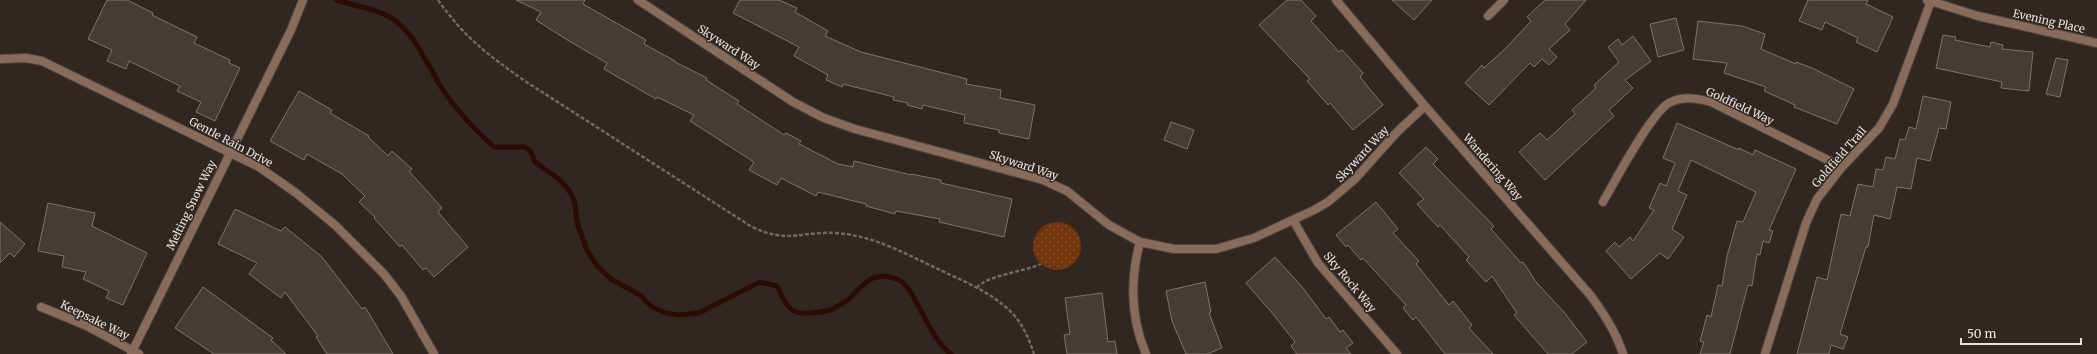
<svg xmlns="http://www.w3.org/2000/svg" width="2097" height="354" font-family="Merriweather,serif">
<style>
.park{fill:url(#park-dots)}
.lines{fill:none;stroke-linecap:round;stroke-linejoin:round}
.stream{stroke:#2d0b00;stroke-width:5}
.building{fill:#463c37;stroke:#7e736d}
.minor-casing{stroke:#4d4540;stroke-width:10}
.path{stroke:#716965;stroke-width:2.5;stroke-dasharray:4 2;stroke-linecap:butt}
.minor{stroke:#8a6b5a;stroke-width:8}
.labels{text-anchor:middle;stroke-width:3;stroke-linejoin:round;paint-order:stroke}
.street-label{font-size:11px;fill:#e7e1de;stroke:#302722}
</style>
<defs>
<pattern id="park-dots" width="8" height="8" patternUnits="userSpaceOnUse"><rect width="8" height="8" fill="#72350b"/><path d="M2 2h.1M6 6h.1" fill="none" stroke="#86522e" stroke-width="1.8" stroke-linecap="round"/></pattern>
</defs>
<rect width="100%" height="100%" fill="#302722"/>
<path class="park" d="M1033 246a24 24 0 1 1 48 0a24 24 0 1 1-48 0Z"/>
<g class="lines">
<path class="stream" d="M336 0C356 6 380 9 397 22 418 39 428 67 443 90 457 111 475 130 494 147H525L531 152 535 162 559 179 568 189 574 200 578 226 587 250 597 266 611 279 640 295 652 307 666 313 679 315 699 313 760 282 777 286C786 304 788 315 811 313 818 312 828 312 835 308 839 305 846 302 850 298 865 283 874 269 899 280 913 285 930 340 951 354"/>
</g>
<path class="building" d="M107 0H127L153 13 152 15 197 37 194 43 230 60 229 63 240 68 215 121 196 112 201 102 177 91 180 86 129 61 126 69 107 61 112 50 88 39Z
M516 0H585L583 4 646 40 644 44 675 61V62L707 78 706 80 739 101 737 104 784 135 786 133 801 141 799 144 838 164 853 167 854 161 911 175V174L941 180V183L1012 199 1004 237 939 222 940 219 896 211 895 214 866 206V204L818 192 816 196 781 178 777 185 749 170 754 162 690 121 694 115 657 97 656 99 604 69 607 63 569 41 536 20 541 12Z
M740 0H779L797 8 795 12 828 31 825 36 861 52 967 79 966 84 1001 90 1000 98 1035 105 1029 139 999 133V130L964 123 965 115 923 105 922 109 907 105 908 103 893 100 894 97 843 84 842 87 826 80 828 75 794 56 799 47 733 13Z
M1287 0H1301L1316 16 1311 21 1339 52 1342 50 1363 73 1360 77 1383 105 1353 130 1330 103 1328 105 1307 81 1310 79 1259 25Z
M1392 0H1432L1414 20Z
M1545 0H1586L1565 24 1570 30 1549 49 1557 57 1549 65 1542 59 1534 67 1530 63 1489 105 1465 83 1482 65 1484 68 1506 48 1531 21 1527 17Z
M1808 0H1868L1866 4 1893 17 1877 52 1856 42 1858 38 1825 22 1822 30 1799 21Z
M1676 18 1684 50 1658 57 1650 24Z
M1698 21 1742 26 1765 34 1761 49 1796 64V62L1812 68 1854 89 1837 124 1794 107 1795 105 1764 91 1766 87 1724 73 1727 63 1693 59Z
M1943 35 1956 37 1955 40 1990 47 1991 42 2003 45 2002 49 2033 52 2029 91 2001 88 2002 82 1936 68Z
M1633 36 1651 61 1625 80 1633 88 1609 110 1614 116 1545 180 1519 152 1540 133 1547 140 1575 114 1572 110 1596 88 1594 85 1619 62 1608 47 1618 39 1622 45Z
M2056 58 2068 60 2060 97 2046 94Z
M299 91 332 110 330 113 369 136 368 137 388 156 392 151 412 169 409 171 442 208 438 212 468 247 434 277 426 268 423 270 402 245 400 247 374 218 375 217 359 202 365 196 342 174 307 154 304 160 270 141Z
M1923 96 1951 102 1946 129 1939 128 1930 161 1917 158 1911 189 1897 187 1890 219 1874 215 1868 247H1866L1840 334 1848 337 1843 349 1831 345 1829 354H1797L1817 277 1827 280 1841 214 1850 216 1858 184 1873 187 1876 169 1883 170 1886 157 1895 159 1900 139 1905 140 1909 127 1916 129Z
M1171 122 1194 130 1187 149 1164 140Z
M1677 123 1739 150V148L1753 155 1755 150 1796 169 1769 230 1773 231 1769 243 1763 241 1760 255 1757 254 1752 286 1748 285 1730 354H1700L1704 342 1700 341 1707 315 1711 317 1718 285 1722 286 1727 256 1737 221 1743 222 1756 192 1691 160 1678 191 1687 195 1672 229 1684 237 1668 259 1660 253 1631 279 1606 251 1615 242 1619 247 1630 237 1633 241 1654 210 1649 208 1660 183 1666 186 1675 163 1663 158Z
M1426 147 1438 159 1433 164 1494 226 1491 229 1521 263 1523 262 1536 282 1563 311 1587 342 1572 354H1548L1514 315 1517 313 1492 276 1486 282 1466 260 1469 257 1440 225 1438 227 1417 204 1424 199 1399 173Z
M1376 202 1398 229 1393 233 1419 261 1416 264 1449 305 1453 301 1472 325 1469 328 1493 354H1445L1416 317 1413 320 1403 308 1406 305 1363 258 1361 260 1348 245 1346 247 1336 235Z
M48 203 95 213 92 226 147 253 123 305 106 298 109 291 83 279 86 272 62 267 64 256 38 251Z
M235 209 281 231 285 227 322 257 362 309 365 307 393 354H327L316 337 318 336 285 292 281 298 249 274 257 263 218 244Z
M0 222 25 244 14 257 10 253 0 263Z
M1275 257 1303 288 1326 319 1329 317 1340 332 1343 330 1353 343 1346 348 1351 354H1297L1291 346 1295 342 1273 314 1246 283Z
M1205 282 1211 312 1209 313 1222 348 1207 354H1186L1172 321 1166 291Z
M203 287 273 338 271 340 286 354H214L175 328Z
M1102 293 1108 342 1115 341 1117 354H1067L1064 335 1070 334 1065 298Z"/>
<g class="lines">
<g class="minor-casing">
<path id="minor" d="M638 0 793 102 824 118 855 129 1043 180 1067 191 1109 225 1140 242 1174 249H1216L1254 238 1314 210 1328 202 1355 179 1397 132 1425 106
M1336 0 1425 106 1591 296C1604 314 1616 332 1623 354
M1927 0 1978 16 2097 43
M1488 16 1504 0
M0 59 26 58 42 61 259 167 296 193 335 225 384 274 401 296 434 354
M1603 202C1615 181 1651 113 1669 103 1683 96 1696 98 1711 102L1842 167
M1293 220 1318 263 1397 354
M1140 242C1130 280 1130 317 1146 354
M41 307 85 325 139 354
M131 354 291 30 303 0
M1765 354 1806 223 1817 199 1842 167 1879 128 1893 104 1931 1"/>
</g>
<path class="path" d="M438 0C464 37 489 56 525 81L752 227C789 244 801 231 836 233 872 235 906 254 938 269 963 281 991 292 1011 312 1023 324 1029 339 1034 354
M977 288C984 276 1027 271 1041 264"/>
<use href="#minor" class="minor"/>
</g>
<g class="labels">
<g class="street-label">
<text transform="translate(2049 21) rotate(13)" y="4">Evening Place</text>
<text transform="translate(729 47) rotate(33)" y="4">Skyward Way</text>
<text transform="translate(1740 106) rotate(25)" y="4">Goldfield Way</text>
<text transform="translate(231 142) rotate(28)" y="4">Gentle Rain Drive</text>
<text transform="translate(1362 154) rotate(-47)" y="4">Skyward Way</text>
<text transform="translate(1839 157) rotate(-49)" y="4">Goldfield Trail</text>
<text transform="translate(1024 165) rotate(18)" y="4">Skyward Way</text>
<text transform="translate(1493 167) rotate(49)" y="4">Wandering Way</text>
<text transform="translate(191 205) rotate(-64)" y="4">Melting Snow Way</text>
<text transform="translate(1350 282) rotate(50)" y="4">Sky Rock Way</text>
<text transform="translate(95 320) rotate(26)" y="4">Keepsake Way</text>
</g>
</g>
<path d="M1961 338v6h120v-6" fill="none" stroke="#e7e1de" stroke-width="2"/>
<text x="1967" y="338" font-size="12" fill="#e7e1de" stroke="#302722" stroke-width="3" paint-order="stroke">50 m</text>
</svg>
